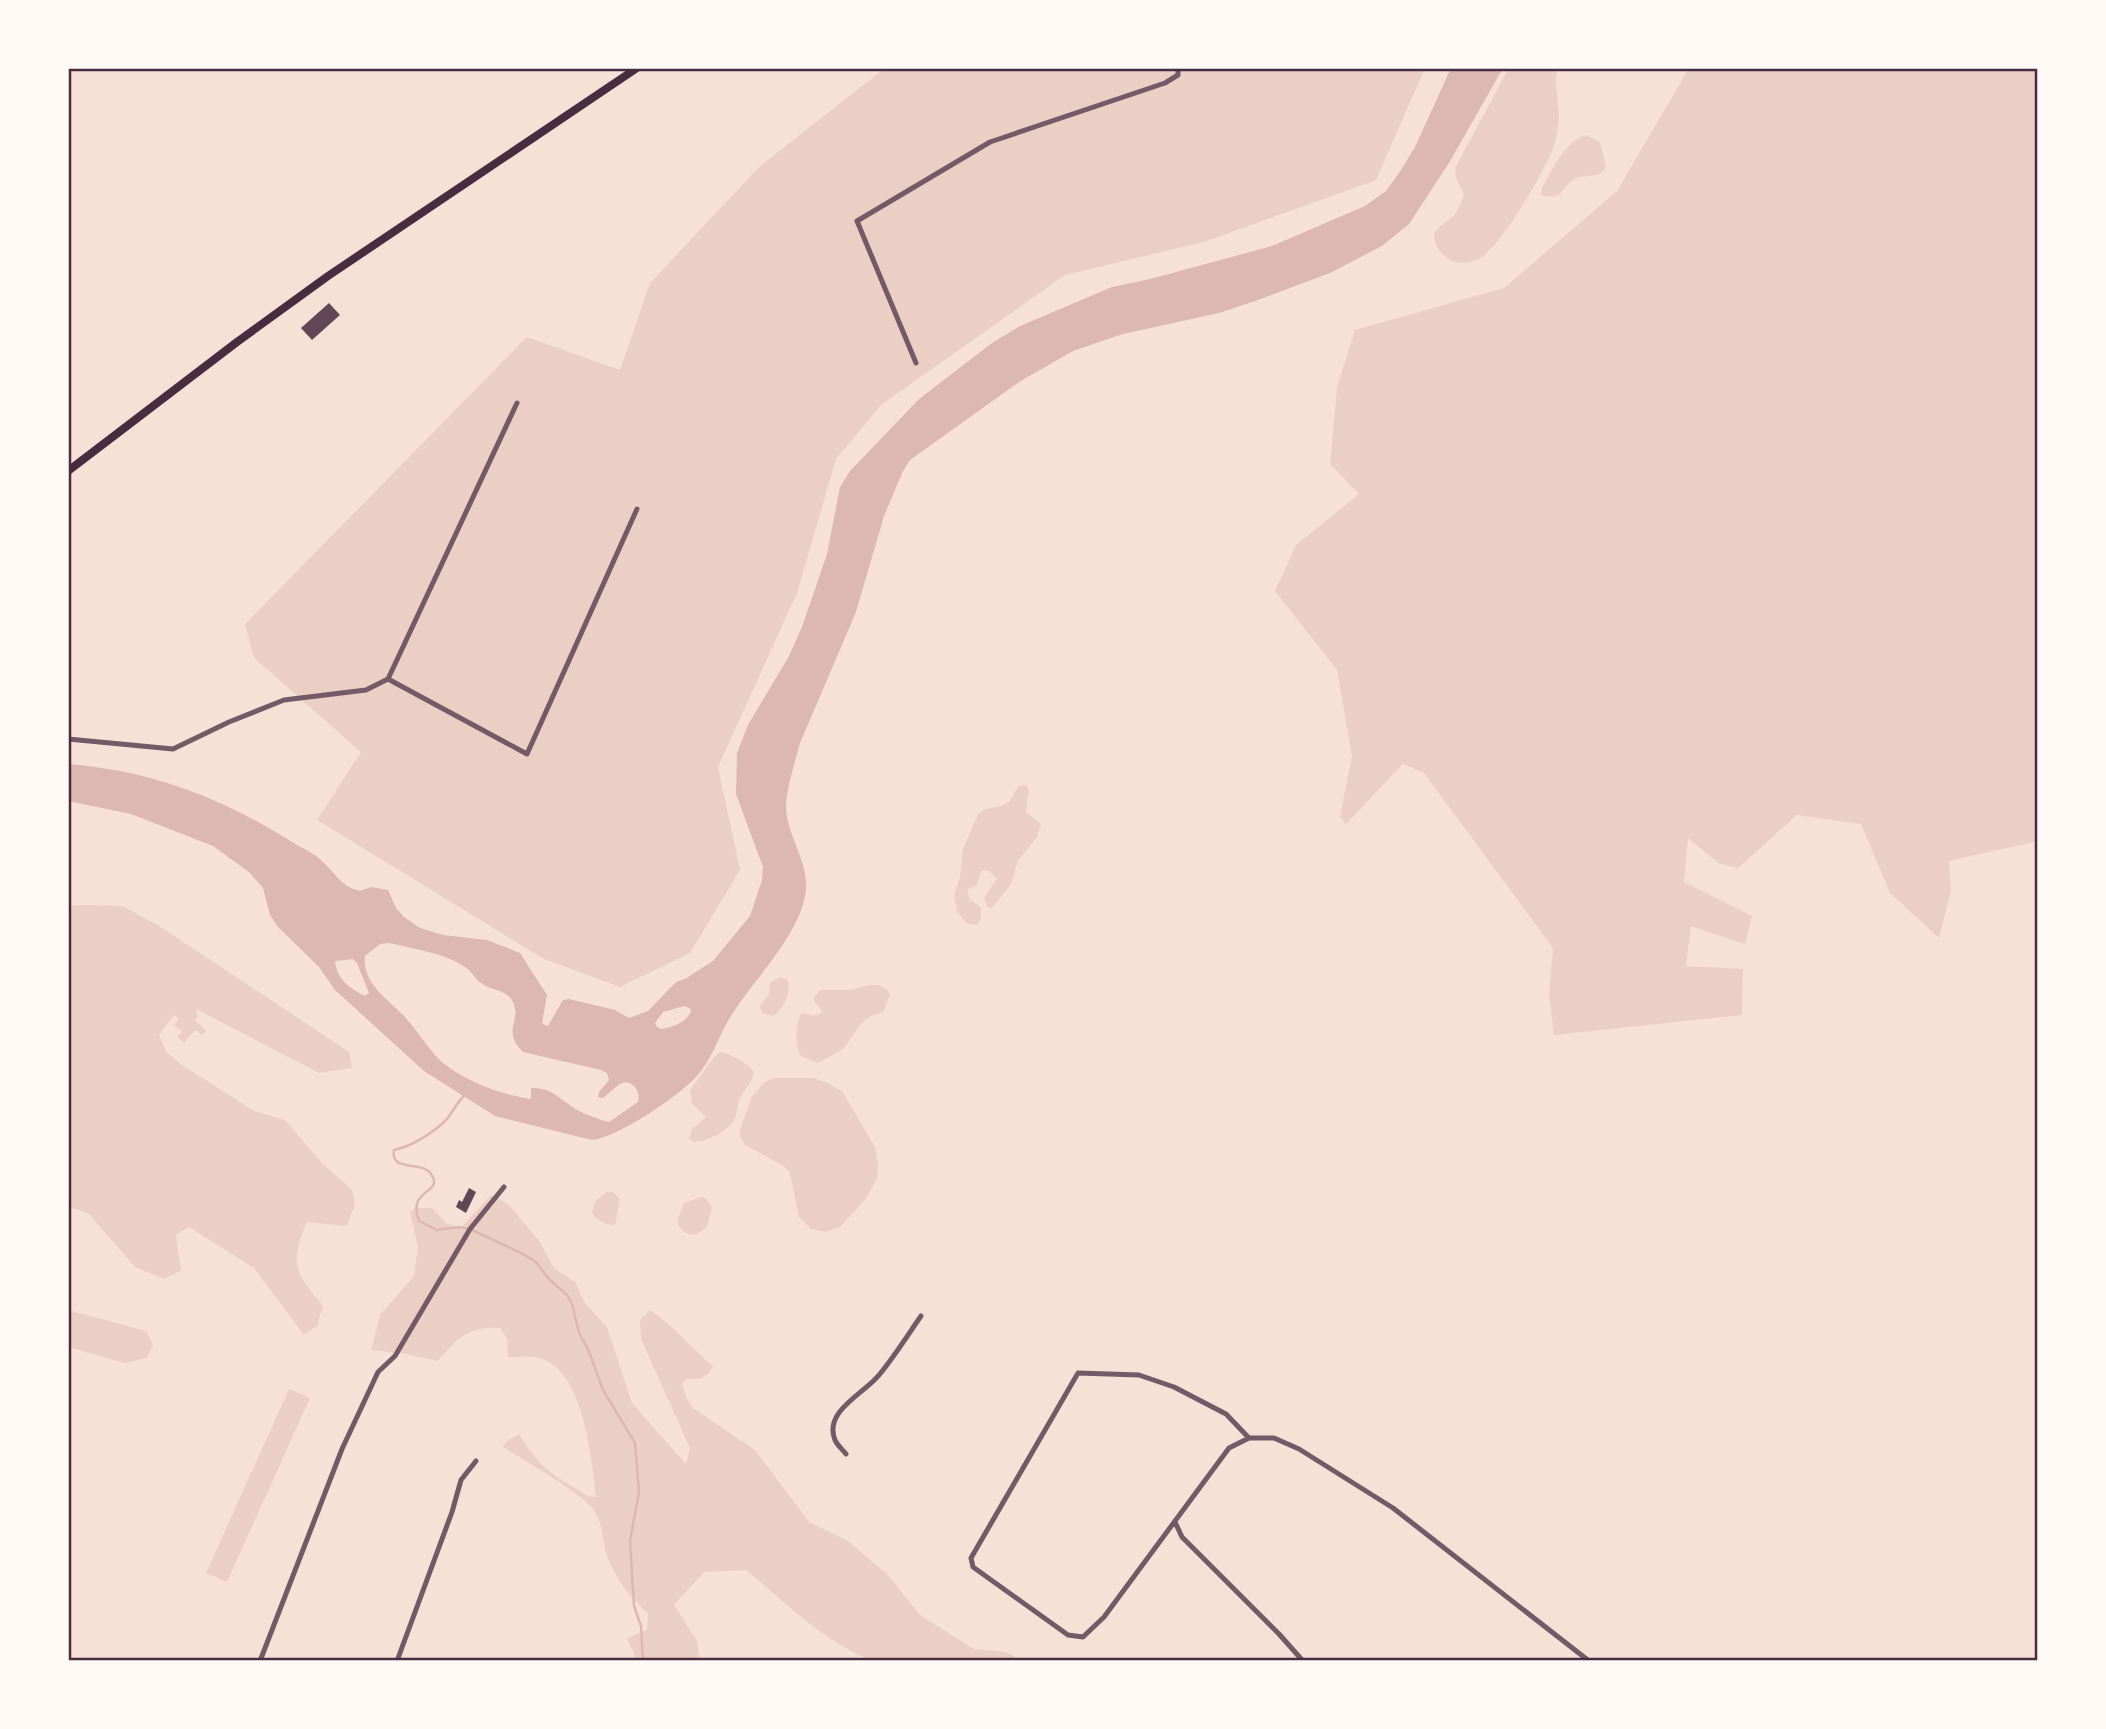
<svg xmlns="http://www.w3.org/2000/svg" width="2106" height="1729" font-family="Inter,sans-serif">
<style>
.green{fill:#ebcfc5}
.water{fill:#dcb8b0;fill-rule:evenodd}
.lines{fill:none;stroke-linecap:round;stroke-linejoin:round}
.stream{stroke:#dcb8b0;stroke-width:2.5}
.building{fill:#644757}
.minor{stroke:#755966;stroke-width:5}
.primary{stroke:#4a2c40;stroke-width:8}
.neatline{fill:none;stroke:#4a2c40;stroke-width:2.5}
</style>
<rect width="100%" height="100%" fill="#f7e1d7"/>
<path class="green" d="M885 68H1425L1376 180 1204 242 1065 275 881 405 836 459 797 593 718 767 740 870 690 953 620 987 544 959 317 820 361 752 254 658 245 624 527 337 620 370 650 283 760 166Z
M1509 68H1558C1552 87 1562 107 1558 127 1556 137 1554 149 1549 158 1537 183 1504 240 1482 257 1475 262 1465 264 1456 262 1444 259 1434 247 1434 235 1438 225 1447 222 1454 215 1459 209 1462 201 1464 194L1456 178 1455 168Z
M1689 68H2038V841L1949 861 1951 890 1939 938 1890 893 1861 824 1797 815 1738 868 1718 863 1688 838 1684 882 1752 916 1745 944 1691 926 1686 966 1743 969 1742 1015 1554 1035 1549 994 1553 948 1424 773 1403 764 1346 824 1340 817 1352 756 1337 670 1275 591 1296 545 1359 494 1330 464 1337 387 1355 330 1504 288 1617 191Z
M1586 135 1600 142 1606 167C1598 180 1587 173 1575 179 1562 185 1564 202 1541 195L1542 188C1552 170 1565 141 1586 135Z
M1022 785 1027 786 1029 791 1026 812 1041 824 1037 837 1018 861 1011 884 992 908H988L984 898 997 879 988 870 981 871 977 885 968 889C966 900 974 901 981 908V919L976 925 966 923 957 911 954 895 960 877 963 849 978 814 985 809 1001 806 1009 802 1018 787Z
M89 905 122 906 158 925 349 1052 352 1068 319 1073 196 1009 198 1016 195 1020 206 1030 202 1035 195 1030 184 1043 177 1037 182 1032 174 1025 179 1019 174 1015 159 1034 166 1052 182 1065 254 1111 285 1120 323 1164 352 1190 355 1204 347 1226 307 1222C289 1265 295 1272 323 1306L317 1326 304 1335 254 1268 189 1227 176 1235 181 1271 164 1279 135 1267 89 1214 68 1206V906Z
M781 977 788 980C791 993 784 1007 774 1016L762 1013 760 1006 769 994 770 982Z
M869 985H879L888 990 890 995 883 1012 869 1017 861 1024 843 1049 818 1063 801 1056C794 1046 796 1024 801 1013 809 1013 816 1020 822 1011L814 1001V997L820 990H850Z
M720 1052C729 1053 750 1064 754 1072 752 1082 746 1088 741 1096 737 1104 738 1111 735 1118 729 1131 707 1142 693 1142L689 1138 692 1129 706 1117 692 1104 690 1090 714 1057Z
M774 1078H813L826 1082 842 1091 875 1147 878 1164 877 1178 865 1200 840 1227 826 1232 811 1229 799 1217 790 1173 784 1166 745 1145 740 1137V1129L752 1096 765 1082Z
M606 1192H613L620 1199 615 1225C606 1226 596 1220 592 1212L595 1202Z
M491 1195 508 1204 540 1242 554 1268 575 1282 585 1303 607 1327 632 1403 686 1464 690 1448 641 1339 640 1320 650 1310C674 1326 691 1348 713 1366 707 1378 700 1381 687 1378L682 1384 686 1397 693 1408 755 1450 809 1522 848 1541 886 1573 920 1615 974 1649 1006 1652 1022 1661H873C825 1643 786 1603 746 1570L704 1572 674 1605 697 1641 700 1661H637L627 1638 647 1630 648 1613C630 1598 615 1578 607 1556 602 1540 604 1524 593 1509 579 1491 525 1461 503 1447L507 1441 519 1434C541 1470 554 1476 589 1496L596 1497C592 1459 584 1380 547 1361 536 1355 520 1357 508 1357L507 1339 500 1328C468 1326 458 1338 438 1361L406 1354 371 1350 380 1315 414 1276 418 1247 410 1213 415 1208H432L446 1223 461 1228Z
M701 1197 705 1198 712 1207 707 1227 696 1235C687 1235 679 1230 677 1221L684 1203Z
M68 1310 146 1331 153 1345 147 1358 125 1363 68 1347Z
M289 1389 310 1398 227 1582 206 1573Z"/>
<path class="water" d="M1451 68H1503L1449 163 1409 224 1382 246 1330 273 1258 300 1219 313 1123 334 1073 351 1019 382 910 460 903 471 884 516 856 612 800 743C795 763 787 785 786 806 786 834 808 860 806 889 802 935 750 982 728 1021 717 1040 711 1061 696 1077 679 1096 617 1138 592 1140L495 1116 424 1071 335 990 319 967 278 927 270 915 263 888 249 872 213 846 131 814 68 801V764C155 771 224 799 297 845 306 850 317 855 324 863 339 877 339 885 360 891L371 887 388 890 396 908 404 917 420 928 443 935 487 940 520 953 547 995 542 1023 545 1025 548 1026 563 1000 569 999 615 1010 629 1018 648 1011 676 982 685 979 713 961 750 916 762 880 763 867 736 794 737 753 748 725 789 656 802 627 827 554 840 487 850 471 919 399 992 343 1020 326 1112 287 1150 279 1272 246 1365 206 1386 191 1401 170 1415 147ZM390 943C414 949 440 952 462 965 472 970 475 981 486 986 496 991 508 991 513 1002 522 1022 501 1030 523 1052L601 1070 607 1073 609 1080 599 1092 598 1097 603 1098C608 1094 616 1086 622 1083 634 1080 641 1093 638 1102L609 1122C595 1118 579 1113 567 1103 553 1093 548 1088 531 1088V1099C500 1095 455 1078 434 1054 424 1042 415 1028 404 1016 387 998 362 983 365 956L380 944ZM353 959 357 963 369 993 365 996C349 988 337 979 335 961ZM684 1006 690 1008 691 1011C686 1023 673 1027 661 1029L657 1027 655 1023 663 1012Z"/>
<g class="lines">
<path class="stream" d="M464 1096C455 1104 452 1115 443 1123 429 1135 412 1146 394 1150 390 1173 422 1160 431 1174 445 1194 406 1188 419 1221L437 1230 459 1227 470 1229 523 1254 536 1262 549 1279 568 1296 572 1304 579 1333 588 1349 603 1390 635 1443 639 1492 630 1541 634 1606 641 1626 643 1661"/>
</g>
<path class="building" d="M329 303 340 315 312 340 301 328Z
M469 1188 476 1192 466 1213 456 1207 459 1200 462 1202Z"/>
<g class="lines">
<path class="minor" d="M916 363 857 221 990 142 1165 83 1178 75V68
M517 403 388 679 527 754 637 509
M68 739 173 749 229 722 284 700 366 690 388 679
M1249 1438 1226 1414 1174 1387 1139 1375 1078 1373 971 1558 973 1567 1068 1635 1083 1637 1104 1617 1229 1448 1249 1438H1274L1299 1449 1393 1508 1589 1661
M846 1454C843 1450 837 1445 835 1440 823 1411 865 1393 879 1375 894 1357 907 1336 921 1316
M1175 1522 1182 1537 1279 1634 1303 1661
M260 1661 342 1449 378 1372 395 1356 470 1229 504 1187
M397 1661 452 1512 461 1480 476 1461"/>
<path class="primary" d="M68 471 237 342 328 276 637 68"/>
</g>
<rect width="2106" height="1729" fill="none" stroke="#fffaf5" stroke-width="140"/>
<rect x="70" y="70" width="1966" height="1589" class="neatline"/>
</svg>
